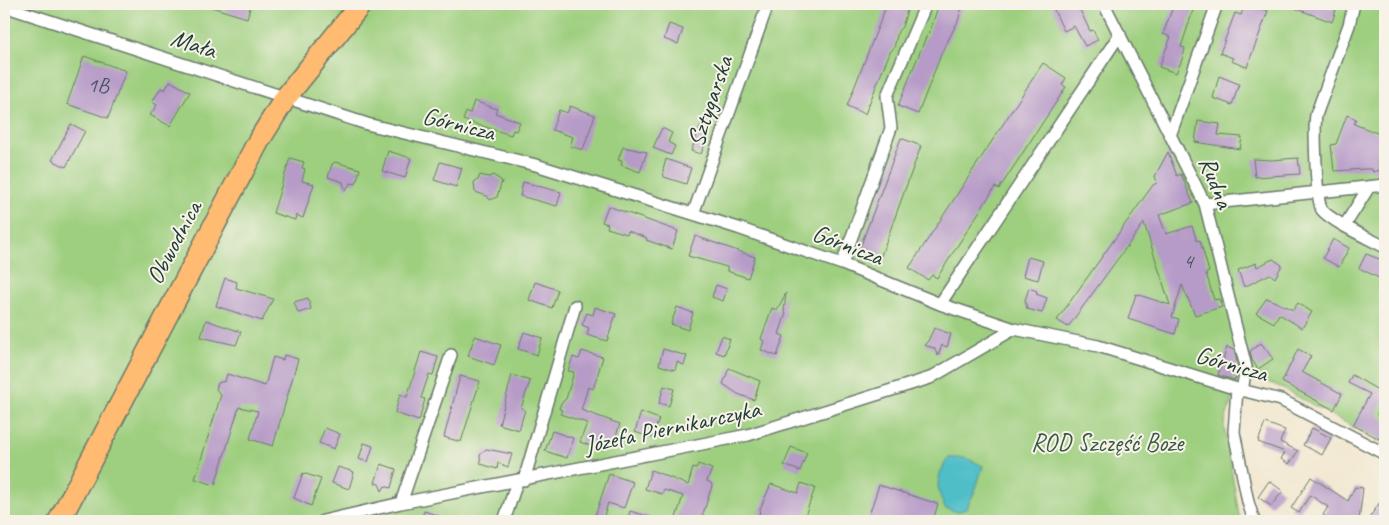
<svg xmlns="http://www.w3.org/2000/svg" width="1389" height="525" font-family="Caveat,sans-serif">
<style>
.green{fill:#9ecf7f;stroke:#5e865a}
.water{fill:#50bec7;stroke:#387e7e}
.building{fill:#b69ac7}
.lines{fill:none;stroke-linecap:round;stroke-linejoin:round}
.street-casing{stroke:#69786a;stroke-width:14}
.highway-casing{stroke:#69786a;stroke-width:24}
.street{stroke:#fff;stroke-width:11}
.highway{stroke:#febb71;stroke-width:21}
.labels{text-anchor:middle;stroke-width:4;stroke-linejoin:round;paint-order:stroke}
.number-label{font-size:22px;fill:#455459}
.street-label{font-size:25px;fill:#1f3d34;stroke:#f7f3e8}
.park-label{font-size:25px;fill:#385a43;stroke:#f7f3e8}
</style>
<rect width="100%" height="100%" fill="#f7f3e8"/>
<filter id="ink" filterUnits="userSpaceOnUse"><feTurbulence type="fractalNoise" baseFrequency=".02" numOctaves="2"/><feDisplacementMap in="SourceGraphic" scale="10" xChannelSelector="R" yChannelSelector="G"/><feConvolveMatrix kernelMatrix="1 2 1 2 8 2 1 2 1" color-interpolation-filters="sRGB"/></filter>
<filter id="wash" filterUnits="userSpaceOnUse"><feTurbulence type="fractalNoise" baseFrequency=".0096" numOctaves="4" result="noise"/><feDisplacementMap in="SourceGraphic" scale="20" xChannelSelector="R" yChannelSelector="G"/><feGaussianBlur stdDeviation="1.12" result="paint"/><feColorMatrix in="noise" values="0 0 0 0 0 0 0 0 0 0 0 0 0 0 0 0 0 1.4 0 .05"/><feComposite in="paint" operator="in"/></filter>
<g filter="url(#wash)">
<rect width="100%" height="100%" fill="#f2e7cf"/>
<path class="green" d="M4 4H1385V444L1276 385 1240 373 1224 425 1240 521H4Z"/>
<path class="water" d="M948 458H966L983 466 975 491 966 509 957 512 945 508C935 486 936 479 948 458Z"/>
<g id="blocks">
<path class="building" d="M208 4H251L247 18 208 6Z
M887 4H909L902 27 898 31 894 48 890 52 865 114 847 106Z
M939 4H963L958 21 942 52 918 114 898 106 926 37 929 34Z
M1051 4H1077L1090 31 1093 30 1098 40 1085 46 1074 26 1064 31Z
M1174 4H1195L1181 47 1185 48 1183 57 1176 73 1159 67 1171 37 1163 34Z
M1245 4 1268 11 1247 67 1231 61 1233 58 1220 53 1235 13 1241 15Z
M1284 4H1328L1327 7 1336 10 1332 22Z
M669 24 683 29 678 44 664 39Z
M84 56 126 71 108 118 67 104Z
M1043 63 1066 78 1062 85 1066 87 999 189 995 187 937 278 932 275 928 280 909 268Z
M1219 76 1239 84 1232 105 1213 98Z
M170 81 190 92 170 126 150 115 157 105 152 102 161 88 165 90Z
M474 101 497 109 495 113 520 122 516 131 513 130 511 135 463 120 466 112 470 113Z
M570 106 595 115 583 150 570 146 573 137 552 130 559 110 567 113Z
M1347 115 1356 119 1354 124 1385 136 1381 148 1384 169 1373 172 1372 169H1365L1334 171 1331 145 1336 144Z
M1198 121 1220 124 1218 135 1242 137 1240 149 1195 142Z
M71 124 85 131 66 167 52 160Z
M701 125 710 129 701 154 691 151Z
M662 128 672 133 668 142 675 146 671 155 653 148Z
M901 138 921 146 879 261 858 253Z
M623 147 647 152 640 172 621 165 622 161 618 160Z
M388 151 411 158 405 178 382 171Z
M1168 152 1177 176 1181 174 1193 203 1159 215 1166 234 1192 226 1197 241 1200 240 1209 272 1206 273 1214 300 1219 299 1222 307 1195 315 1182 285 1172 317 1179 319 1175 334 1128 319 1136 294 1170 305 1144 223 1068 327 1057 320 1153 185 1157 183 1155 176Z
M290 158 304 162 302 168 305 169 302 181 314 184 303 218 296 215 295 220 273 213Z
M1298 158 1300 174 1255 177 1253 159 1271 160Z
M666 159 691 168 686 184 664 177 663 170Z
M335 162 360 169 356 184 351 183 345 190 343 182 328 177 332 164Z
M440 162 462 168 456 187 434 180Z
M480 175 489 177 493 175 502 181 497 197 490 200 487 196 475 192 474 182 478 180Z
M523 182 561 192 557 206 520 196Z
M608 206 678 231 672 249 646 240 647 238 628 231 627 234 607 228 608 224 602 222Z
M695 236 755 257 748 278 727 271V267L688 256Z
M1333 239 1349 248 1339 267 1323 258Z
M1366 254 1385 261V281L1359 268Z
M1028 257 1043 261 1038 280 1023 276Z
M1273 259 1282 265 1275 278 1270 274 1244 287 1238 270 1256 263 1257 267Z
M225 278 237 282 236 288 273 299 262 321 216 306Z
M535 282 558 290 552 308 529 300Z
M716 285 727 289 723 301 712 297Z
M1029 288 1037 291 1036 294 1047 298 1042 313 1027 309 1025 300Z
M786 293 784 312 786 313 779 334 784 336 777 356 761 350 764 341 761 339 772 308 777 310Z
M308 298 311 309 298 313 294 302Z
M1267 298 1293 310 1298 303 1312 312 1302 328 1279 314 1274 323 1256 313Z
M595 307 616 314 607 341 587 335 589 328 582 325 587 313 593 315Z
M677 307 693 313 688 330 671 324Z
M206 320 241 332 236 345 201 337Z
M934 328 951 334 947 347 942 345 938 356 934 348 924 345 928 341Z
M524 332 542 338 537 355 518 349Z
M475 336 501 345 494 365 468 356Z
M722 336 730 339 724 355 716 352Z
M1261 343 1273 359 1258 369 1252 360 1250 351Z
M1227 347 1234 350 1238 366 1235 380 1218 375Z
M663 349 687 356 684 365 677 362 675 370 659 365Z
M1298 349 1311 356 1302 372 1342 394 1334 410 1282 382Z
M582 351 603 357 593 389 588 387 581 410 620 424 613 445 606 443 603 450 580 442 587 423 560 414 562 410 559 409 561 403 566 399 574 372 568 371 573 357 579 359Z
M421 352 438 357 433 375 429 374 421 398 425 399 419 421 395 413 400 394 407 397Z
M284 355 298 359 273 446 250 439 258 411 239 407 215 485 195 479 221 395 216 389 218 383 225 381 227 374 265 386 273 357 283 360Z
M729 368 760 381 754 400 738 394 723 384Z
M512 375 530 381 521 408 525 410 519 430 499 424Z
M1352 375 1378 390 1385 376V402L1383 401 1377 414 1385 421V442L1353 425 1370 394 1348 383Z
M460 376 480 381 461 442 444 437Z
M664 386 674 389 669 406 659 403Z
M641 412 659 419 652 438 635 432Z
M1265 423 1285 430 1280 442 1298 451 1289 464 1281 459 1285 452 1258 442Z
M325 428 340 434 334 449 319 443Z
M1312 428 1331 438 1322 455 1303 445Z
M552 431 573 438 567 458 545 451Z
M364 443 373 446 368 462 359 459Z
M791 447 807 453 800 471 784 465Z
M486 449 512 454 508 467 498 463 497 469 481 464 480 455Z
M381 464 396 469 391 488 385 486 382 491 379 484 375 483Z
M698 464 712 469 707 481 711 483 712 486 701 520 695 517 694 521H675L683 496 664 490 662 494 645 489 651 470 688 485 693 468 696 469Z
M338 467 354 472 349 489 332 483Z
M303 473 321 479 311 506 294 498Z
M609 474 633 482 624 508 608 503 603 519 595 516Z
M1311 477 1348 501 1355 487 1363 488 1359 521H1332L1323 515 1328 507 1310 495 1299 513 1291 508Z
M1269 481 1283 491 1271 506 1258 497Z
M801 483 815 488 803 521H758L760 509 771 484 798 493Z
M879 485 938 504 933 521H867Z
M1385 495V521H1367Z
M424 511 451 520 450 521H421Z
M630 511 657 519 656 521H627Z"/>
</g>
</g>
<g filter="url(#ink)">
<use href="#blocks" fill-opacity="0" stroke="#69786a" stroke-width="1"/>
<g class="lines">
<g class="street-casing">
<path id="street" d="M1104 4 1205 204 1246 367 1242 391
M1354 4 1349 25 1316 115C1314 128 1316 203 1322 210 1332 222 1370 239 1385 247
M4 6 367 124 536 165 738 228 842 264 940 304 1014 329 1098 346 1237 389 1281 400 1385 454
M1171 133 1217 4
M1205 204 1385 185
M693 214 768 4
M1345 225 1369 187
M842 264 891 128 887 96 926 4
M940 304 1120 34
M1237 389 1234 432 1248 502 1254 521
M524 480 575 306
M401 503 451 355
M323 521 401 503 748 435 930 378 1014 329
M504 521 517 482"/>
</g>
<g class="highway-casing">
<path id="highway" d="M59 521 258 142 286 97 361 4"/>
</g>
<use href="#street" class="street"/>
<use href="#highway" class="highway"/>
</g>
</g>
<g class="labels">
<g class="number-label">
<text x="98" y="92">1B</text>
<text x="1188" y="268">4</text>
</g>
<g class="street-label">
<text transform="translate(194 43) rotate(18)" y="9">Mała</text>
<text transform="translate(709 101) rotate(-71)" y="9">Sztygarska</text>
<text transform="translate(459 123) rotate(14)" y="9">Górnicza</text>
<text transform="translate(1217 182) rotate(68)" y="9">Rudna</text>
<text transform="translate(173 242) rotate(-62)" y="9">Obwodnica</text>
<text transform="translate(848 244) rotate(21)" y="9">Górnicza</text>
<text transform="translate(1232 363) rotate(16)" y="9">Górnicza</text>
<text transform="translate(672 426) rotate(-12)" y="9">Józefa Piernikarczyka</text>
</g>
<g class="park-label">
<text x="1107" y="451">ROD Szczęść Boże</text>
</g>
</g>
<rect width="1389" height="525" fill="none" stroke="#f7f3e8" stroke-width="20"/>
</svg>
